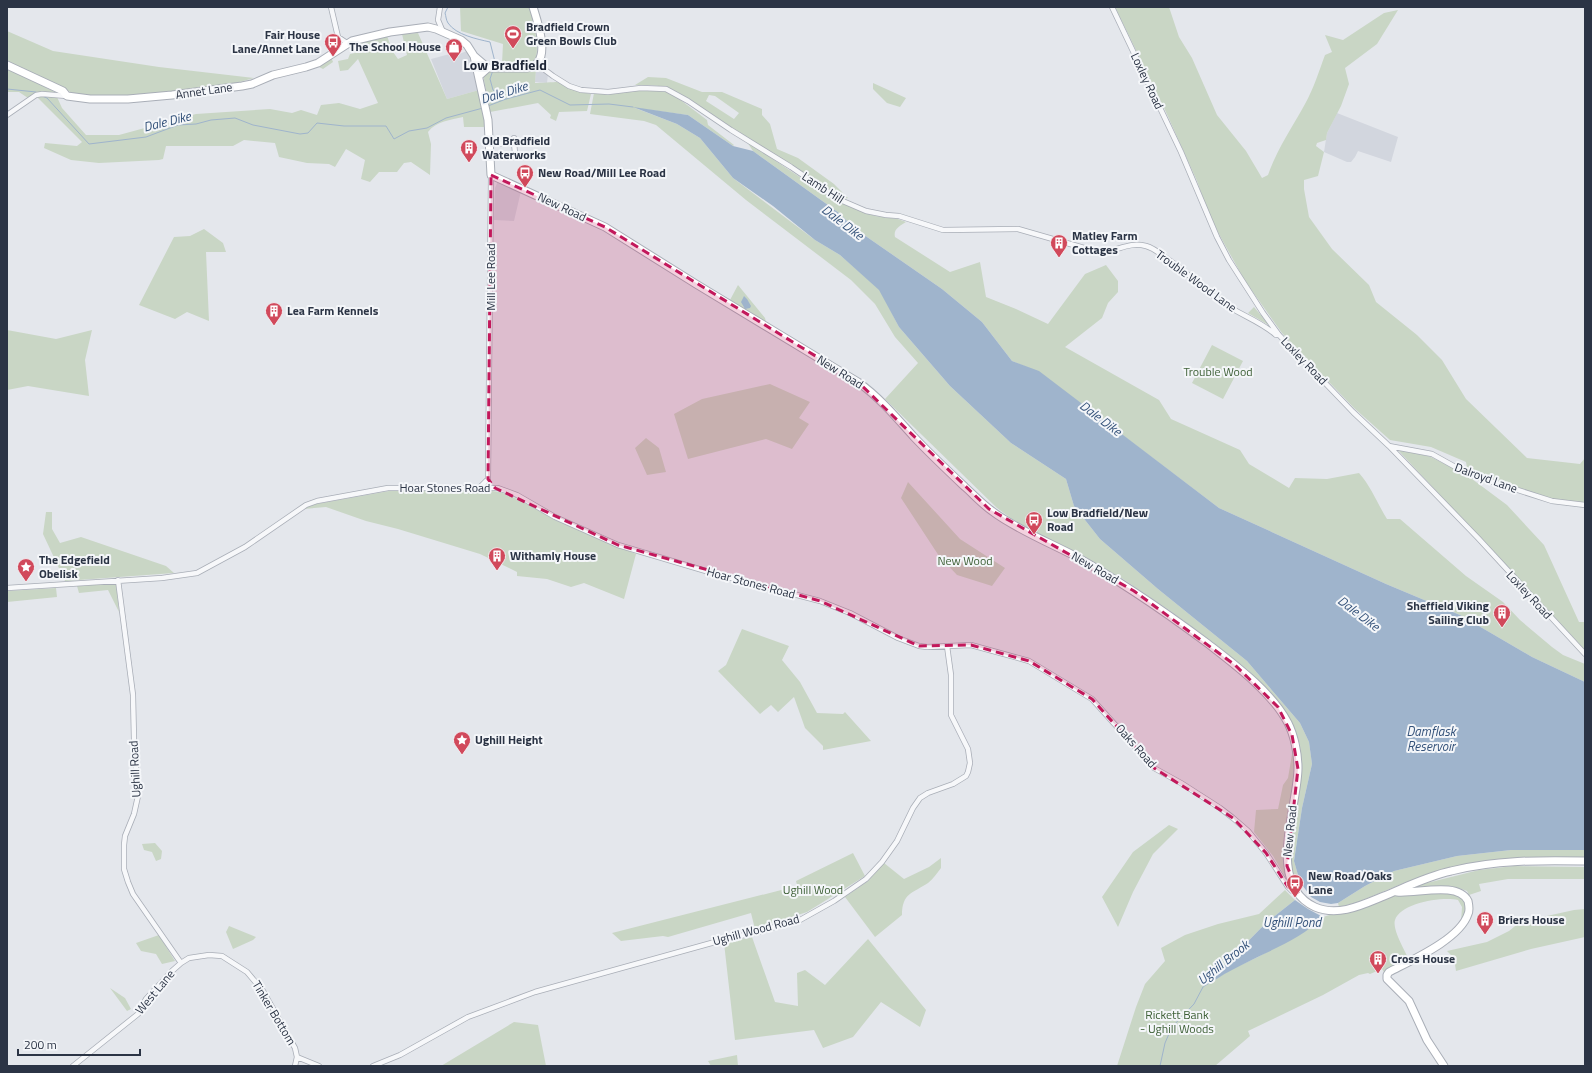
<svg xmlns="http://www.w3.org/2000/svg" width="1592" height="1073" font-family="'Titillium Web',sans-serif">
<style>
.built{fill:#d2d6de}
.green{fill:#c9d6c5;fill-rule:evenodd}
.water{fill:#9fb4cc}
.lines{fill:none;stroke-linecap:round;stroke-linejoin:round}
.stream{stroke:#9fb4cc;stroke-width:1}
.street-casing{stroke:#a9aeb7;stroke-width:6}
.secondary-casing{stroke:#a9aeb7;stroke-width:9}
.street{stroke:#f7f8fa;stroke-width:4.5}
.secondary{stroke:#fff;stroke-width:7}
.marked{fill:#c2185b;fill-opacity:0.2;stroke:#c2185b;stroke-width:3;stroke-dasharray:8 5;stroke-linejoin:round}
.labels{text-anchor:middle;stroke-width:4;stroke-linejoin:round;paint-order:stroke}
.poi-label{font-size:12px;font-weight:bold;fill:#2b3445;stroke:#f4f6f9;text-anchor:start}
.street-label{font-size:12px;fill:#2b3445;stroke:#f4f6f9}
.park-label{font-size:12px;fill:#3f6138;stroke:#f4f6f9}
.water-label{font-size:13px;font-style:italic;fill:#34527a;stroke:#f4f6f9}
.quarter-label{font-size:14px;font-weight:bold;fill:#1d2536;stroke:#f4f6f9}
</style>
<rect width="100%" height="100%" fill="#e4e7ec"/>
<path class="built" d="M467 51 474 64 479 90 447 99 431 59 446 55 456 53 459 54Z
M536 70 548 74 547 83 535 82Z
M1337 113 1398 137 1391 162 1358 151 1355 157 1351 162H1347L1324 152 1327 133Z
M498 181 521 191 514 221 494 220 495 188Z"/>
<path class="green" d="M460 7H530C532 17 544 59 531 64 524 66 509 63 502 63L503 44 461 31Z
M1115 7H1169L1179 37 1192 58 1217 115 1246 151 1262 178 1268 175C1277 149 1292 128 1305 104 1314 88 1319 71 1325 55L1332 52 1325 35 1343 40 1384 13 1398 10 1377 44 1345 68 1349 84 1341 106 1327 133 1326 140 1317 143 1316 146 1324 152 1318 176 1304 180V189L1309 217 1332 249 1369 285 1376 302 1417 335 1442 360 1466 399 1527 458 1580 464 1585 458V505L1552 501 1468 474 1466 462 1431 447 1390 440 1354 408 1282 333 1245 281 1220 236 1208 212 1197 181 1165 110Z
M7 31 53 51 159 67 254 78 236 83 205 88 127 97 77 96 57 84 7 62Z
M418 33 447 99 479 90 487 127H464L463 117C451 120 436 121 428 132L431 144 430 175 411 162 404 163 397 172H379L370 182 361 179 365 160 346 149 335 167 329 164 307 163 279 157 275 143 244 140 233 146H166L163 159 159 160 99 163 71 160 44 148 45 143 77 146 82 142 37 97 43 95 57 97 62 108 86 135H119L196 114 270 109 292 113 301 110 317 115 321 105 339 103 360 109 378 103 358 59 348 70 340 71 338 61 348 59 350 54 355 53 354 52 350 53V47L352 43 387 36 393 52 398 59 407 55 402 34Z
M331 57 333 62 323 69 317 66Z
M7 68 55 92H41L28 98 19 92H7Z
M492 69 536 70 535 83C539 83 555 82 557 82 569 86 578 92 591 94L587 111 559 112 556 121 550 118 551 115 538 103 490 112 484 80V75Z
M648 77 666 78 702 92H722L762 109V115L770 124 777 149 798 158 834 184 848 198 842 199 798 169 711 115C697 104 680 91 664 87 655 85 645 85 635 85ZM709 95 715 96 739 113 734 119 706 101Z
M873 83 906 98 900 107 887 103 873 89Z
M649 89H666L707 120 708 125 734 145 733 146 688 115 635 108 677 124 700 138 733 178 815 240 840 255 880 290 899 327 950 386 1011 443 1066 479 1074 506 1100 539 1158 589 1247 661 1300 723 1309 742 1312 764 1302 808 1294 861 1300 882 1294 879 1289 865 1295 806 1301 762 1300 745 1295 729 1283 708 1249 671 1214 643 1169 610 1123 579 1012 519 997 508 885 399 918 363 895 337 875 304 851 280 746 200 656 125 644 121 590 114 594 93 609 94Z
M747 142 836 201 875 216 898 219 906 222C900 226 893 229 895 237L950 272 980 262 986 297 1016 309 1048 324 1085 274 1106 265 1118 281V292L1108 303 1102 318 1065 347 1159 400 1171 419 1240 450 1249 464 1289 488 1295 478 1327 479 1359 473C1372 488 1377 503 1387 519H1400L1466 576 1503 602 1520 620 1552 647 1563 655 1585 664V682L1532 657 1460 615 1386 584 1219 508 1039 372 1012 361 982 322 942 289 854 228 839 213 753 151Z
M204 229 223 243 226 252H206L209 321 187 312 175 319 139 305 174 237 190 236Z
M738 285 765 318 766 322 730 300Z
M1254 307 1270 326 1248 313Z
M7 330 56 339 92 330 85 360 89 396 28 386 7 390Z
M1212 345 1243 361 1223 399 1192 383Z
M770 384 810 402 799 418 809 424 792 449 766 439 688 459 674 414 702 399Z
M646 438 659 448 666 472 647 475 635 448Z
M1396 448 1431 457 1468 476 1507 505 1544 545 1579 622H1585V650Z
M908 482 960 539 1005 568 992 586 957 575 939 556 901 498Z
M484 490 500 492 520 500 555 520 636 554 624 599 584 583 571 587 547 579 517 576V572L480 554 398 529 366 521 326 507 302 509 316 504 389 491Z
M46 512H52V529L60 543 81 537 166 566 174 573 65 581 43 534Z
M116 583 119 612 108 590 79 593 77 586Z
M56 588 57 597 7 602V591Z
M742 629 789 646 782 660 800 682 817 713 843 714 845 712 871 741 823 750V746L805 728 794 697 778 712 771 705 760 714 718 671 726 665Z
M1293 748 1295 767 1284 866 1286 878 1273 856 1254 832 1256 810 1278 809 1283 785 1288 778Z
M1169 825 1178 829 1153 854 1133 892 1118 927 1102 897 1133 852Z
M155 843 162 851 161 859 156 861 152 852 144 850 142 844Z
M1511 850H1585V859L1562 858 1434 872 1404 883 1358 902 1339 907 1338 903 1365 886 1394 871 1457 856Z
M853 853 865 876 807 912 755 929 751 913 668 937 663 936 621 941 612 933 793 887 797 885 796 881Z
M941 858V868C937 873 933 879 928 883 913 893 902 893 902 915L875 937 845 897 868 881 884 863 904 879 929 867Z
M1514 866 1585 867V879H1508L1479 884 1481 891 1469 895 1467 891 1459 888H1407L1479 870Z
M1285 890 1295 900 1266 923 1204 986 1232 969 1258 957 1316 924 1323 917 1395 894H1454C1470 900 1467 908 1461 922L1462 907 1458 900C1443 896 1400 903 1395 920 1392 929 1404 949 1408 958L1384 972 1382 969 1370 974 1368 973 1359 975 1323 995 1248 1031 1250 1036 1215 1066H1117L1136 1007 1145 984 1165 961 1161 948 1185 935 1218 924 1259 914Z
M1585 909V937L1531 949 1456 971 1454 958 1447 951 1487 942 1509 931 1520 922 1574 910Z
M229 926 256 937 253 940 233 949 226 932Z
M159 935 175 961 162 964 156 954 141 951 136 943Z
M752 937 775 1002 798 1006 797 973 805 970 825 985 868 939 926 1010 920 1027 881 1002 853 1037 823 1048 814 1030 735 1040 724 943Z
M110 988 125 998 131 1009 127 1011Z
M514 1022 538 1025 546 1066H441Z
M737 1055 738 1066H711L708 1061Z"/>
<path class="water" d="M633 107 688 115 733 146 753 151 839 213 854 228 942 289 982 322 1012 361 1039 371 1219 508 1386 584 1460 615 1532 657 1585 682V850H1511L1457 856 1394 871 1365 886 1338 903 1331 904 1320 902 1311 897 1300 882 1294 861 1302 808 1312 764 1309 742 1300 723 1247 661 1158 589 1100 539 1074 506 1066 479 1011 443 950 386 899 327 879 290 840 255 815 240 773 206 733 178 700 138 677 124Z
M744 296 747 299 751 306 750 308 745 309 741 302Z
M1295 900 1308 909 1323 917C1298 942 1262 953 1232 970 1222 975 1212 982 1202 988L1266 923Z"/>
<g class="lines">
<path class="stream" d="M448 7 445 13C446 16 446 20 448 23 456 35 477 39 490 42L495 62 494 65
M493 70 490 79 493 90 506 99
M7 89 36 92
M42 96 47 98 89 144 146 137 178 125 196 124 211 120 235 118 253 125 300 134 308 133 317 123 344 126H386L394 139 409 131 427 128 446 118 483 108
M488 106 506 99 540 90 570 105 609 104 633 107
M1160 1066 1165 1043 1172 1027 1194 1004 1203 987"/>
<g class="street-casing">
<path id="street" d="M331 7 338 37 347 43
M440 7 438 20 443 32
M1112 7 1181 152 1217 237 1229 260 1263 313 1279 335 1353 412 1389 446 1478 538 1585 654
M537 64 553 76 569 86 581 90 608 92 641 88 666 89 688 101 731 130 791 167 838 199 866 211 886 215 899 216 943 230 1018 229 1098 252C1116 253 1127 241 1146 246 1154 248 1162 255 1169 260 1187 272 1202 288 1219 300 1237 314 1259 320 1276 335H1279
M7 115 36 95 42 94 67 96
M514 143 515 153
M491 144 514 143V138
M1389 446 1432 454 1468 474 1552 501 1585 505
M480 487 488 479 491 175
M118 580 133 695 134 740 138 796 134 814 125 836 124 845V869L128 882 133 894 181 963
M7 588 162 578 197 573 245 547 306 505 317 501 388 488H498L517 495 555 517 618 545 716 574 820 601 850 613 898 638 919 646 927 647 971 645 1029 661 1092 699 1154 768 1181 783 1220 808 1233 818 1248 831 1266 853 1288 887 1292 891 1298 892
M297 1057 319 1066
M73 1066 138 1014 146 999 172 971 181 963 189 958 209 955 222 956 247 972 263 991 295 1048 297 1057 295 1066
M373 1066 400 1055 468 1017 535 992 715 942 757 932 800 920 834 901 866 879 882 862 897 841 913 808 920 798 928 793 953 784 966 776 968 772 970 763 968 749 951 715V675L947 646"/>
</g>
<g class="secondary-casing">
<path id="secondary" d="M474 56 488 68
M7 65 63 91 67 96 90 99H128L172 95 242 86 252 84 273 75 306 67 318 63 352 41 390 32 428 27 436 29 461 40 467 45 474 56 488 120 491 175 605 227 696 284 858 382C879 397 896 417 913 436 930 454 947 470 965 487 974 495 982 504 992 511 1014 528 1048 542 1073 555 1121 581 1164 611 1207 643 1234 664 1272 692 1288 723 1294 735 1298 753 1298 768 1298 807 1265 884 1315 907 1338 917 1362 905 1384 896 1406 887 1428 876 1451 871 1494 860 1541 860 1585 861
M479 76 488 68H527C553 65 538 23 533 7
M1397 892C1416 894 1458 881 1468 901 1469 906 1470 910 1468 914 1460 939 1412 960 1389 972L1387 975V979L1409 1001 1427 1040 1444 1066"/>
</g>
<use href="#street" class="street"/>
<use href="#secondary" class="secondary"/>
</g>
<path class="marked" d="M491 175 605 227 858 382 989 509 1134 591 1235 665 1278 707 1292 735 1298 769 1287 866 1298 892 1288 887 1266 853 1233 818 1154 768 1092 699 1029 661 971 645 919 646 820 601 618 545 495 488 488 479Z"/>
<defs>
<g id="stadium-pin" transform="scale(0.9)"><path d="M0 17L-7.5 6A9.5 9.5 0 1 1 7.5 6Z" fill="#d1495b" stroke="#f4f6f9"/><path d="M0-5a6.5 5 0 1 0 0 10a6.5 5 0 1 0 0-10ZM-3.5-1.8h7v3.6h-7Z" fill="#fff"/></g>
<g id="bus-pin" transform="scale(0.9)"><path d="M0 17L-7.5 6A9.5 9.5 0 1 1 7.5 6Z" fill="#d1495b" stroke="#f4f6f9"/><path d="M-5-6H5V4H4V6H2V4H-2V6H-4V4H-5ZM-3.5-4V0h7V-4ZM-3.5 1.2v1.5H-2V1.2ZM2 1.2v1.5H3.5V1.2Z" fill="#fff"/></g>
<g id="shop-pin" transform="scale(0.9)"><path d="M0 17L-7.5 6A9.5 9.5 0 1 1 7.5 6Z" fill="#d1495b" stroke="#f4f6f9"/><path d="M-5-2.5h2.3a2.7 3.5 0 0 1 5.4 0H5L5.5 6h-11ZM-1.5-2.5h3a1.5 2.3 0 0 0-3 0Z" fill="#fff"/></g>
<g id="building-pin" transform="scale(0.9)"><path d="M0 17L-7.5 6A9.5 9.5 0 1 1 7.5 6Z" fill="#d1495b" stroke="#f4f6f9"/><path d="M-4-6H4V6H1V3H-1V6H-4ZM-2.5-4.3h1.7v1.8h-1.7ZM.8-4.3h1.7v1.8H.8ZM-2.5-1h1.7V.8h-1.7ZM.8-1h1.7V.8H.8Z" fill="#fff"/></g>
<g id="sight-pin" transform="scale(0.9)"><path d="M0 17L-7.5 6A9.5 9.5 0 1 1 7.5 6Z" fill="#d1495b" stroke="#f4f6f9"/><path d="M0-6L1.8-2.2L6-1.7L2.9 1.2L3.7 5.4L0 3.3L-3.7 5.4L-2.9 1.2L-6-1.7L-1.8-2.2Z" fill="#fff"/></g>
</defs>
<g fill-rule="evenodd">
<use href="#stadium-pin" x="513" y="34"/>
<use href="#bus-pin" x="333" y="42"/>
<use href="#shop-pin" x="454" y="47"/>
<use href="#building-pin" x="469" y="148"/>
<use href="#bus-pin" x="525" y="173"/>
<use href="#building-pin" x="1059" y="243"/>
<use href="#building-pin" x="274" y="311"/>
<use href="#bus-pin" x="1034" y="520"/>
<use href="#building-pin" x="497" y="556"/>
<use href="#sight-pin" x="26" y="567"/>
<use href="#building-pin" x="1502" y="613"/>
<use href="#sight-pin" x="462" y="740"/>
<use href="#bus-pin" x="1295" y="883"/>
<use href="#building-pin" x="1485" y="920"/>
<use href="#building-pin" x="1378" y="959"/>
</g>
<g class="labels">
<g class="poi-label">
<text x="526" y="31">Bradfield Crown<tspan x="526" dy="14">Green Bowls Club</tspan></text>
<text x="320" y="39" text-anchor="end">Fair House<tspan x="320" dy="14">Lane/Annet Lane</tspan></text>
<text x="441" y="51" text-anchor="end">The School House</text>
<text x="482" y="145">Old Bradfield<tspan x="482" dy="14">Waterworks</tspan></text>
<text x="538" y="177">New Road/Mill Lee Road</text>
<text x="1072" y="240">Matley Farm<tspan x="1072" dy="14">Cottages</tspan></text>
<text x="287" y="315">Lea Farm Kennels</text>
<text x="1047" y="517">Low Bradfield/New<tspan x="1047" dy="14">Road</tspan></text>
<text x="510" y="560">Withamly House</text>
<text x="39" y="564">The Edgefield<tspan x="39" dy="14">Obelisk</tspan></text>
<text x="1489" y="610" text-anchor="end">Sheffield Viking<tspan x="1489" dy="14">Sailing Club</tspan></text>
<text x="475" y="744">Ughill Height</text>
<text x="1308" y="880">New Road/Oaks<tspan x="1308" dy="14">Lane</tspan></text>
<text x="1498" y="924">Briers House</text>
<text x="1391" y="963">Cross House</text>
</g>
<g class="street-label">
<text transform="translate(1147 81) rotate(65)" y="4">Loxley Road</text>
<text transform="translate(204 91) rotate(-8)" y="4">Annet Lane</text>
<text transform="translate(823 188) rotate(33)" y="4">Lamb Hill</text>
<text transform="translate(562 207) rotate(25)" y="4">New Road</text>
<text transform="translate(491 277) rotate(-90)" y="4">Mill Lee Road</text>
<text transform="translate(1196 281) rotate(36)" y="4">Trouble Wood Lane</text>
<text transform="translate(1304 361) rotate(46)" y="4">Loxley Road</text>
<text transform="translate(840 372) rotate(32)" y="4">New Road</text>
<text transform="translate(1486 478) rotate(20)" y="4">Dalroyd Lane</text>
<text x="445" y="492">Hoar Stones Road</text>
<text transform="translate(1095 568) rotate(30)" y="4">New Road</text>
<text transform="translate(751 583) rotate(15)" y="4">Hoar Stones Road</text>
<text transform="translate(1529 595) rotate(47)" y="4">Loxley Road</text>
<text transform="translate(1136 746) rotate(48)" y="4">Oaks Road</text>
<text transform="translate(135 769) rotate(-93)" y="4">Ughill Road</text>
<text transform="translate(1290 831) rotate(-84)" y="4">New Road</text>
<text transform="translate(756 930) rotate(-15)" y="4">Ughill Wood Road</text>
<text transform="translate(155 992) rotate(-50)" y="4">West Lane</text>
<text transform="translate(274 1013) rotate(59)" y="4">Tinker Bottom</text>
</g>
<g class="park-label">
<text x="1218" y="376">Trouble Wood</text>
<text x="965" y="565">New Wood</text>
<text x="813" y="894">Ughill Wood</text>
<text x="1177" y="1019">Rickett Bank<tspan x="1177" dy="14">- Ughill Woods</tspan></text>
</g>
<g class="water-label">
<text transform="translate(504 92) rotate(-17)" y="5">Dale Dike</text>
<text transform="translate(167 121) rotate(-14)" y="5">Dale Dike</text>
<text transform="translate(843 222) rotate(37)" y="5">Dale Dike</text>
<text transform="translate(1101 418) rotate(37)" y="5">Dale Dike</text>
<text transform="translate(1359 613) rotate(37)" y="5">Dale Dike</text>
<text x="1431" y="736">Damflask<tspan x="1431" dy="15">Reservoir</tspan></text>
<text x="1292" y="927">Ughill Pond</text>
<text transform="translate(1223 962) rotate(-39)" y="5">Ughill Brook</text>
</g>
<g class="quarter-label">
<text x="505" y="70">Low Bradfield</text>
</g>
</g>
<rect width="1592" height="1073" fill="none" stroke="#2b3445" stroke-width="16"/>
<path d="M18 1049v6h122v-6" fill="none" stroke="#2b3445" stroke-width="2"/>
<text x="24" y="1049" font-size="12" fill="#2b3445" stroke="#f4f6f9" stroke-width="3" paint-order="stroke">200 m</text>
</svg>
